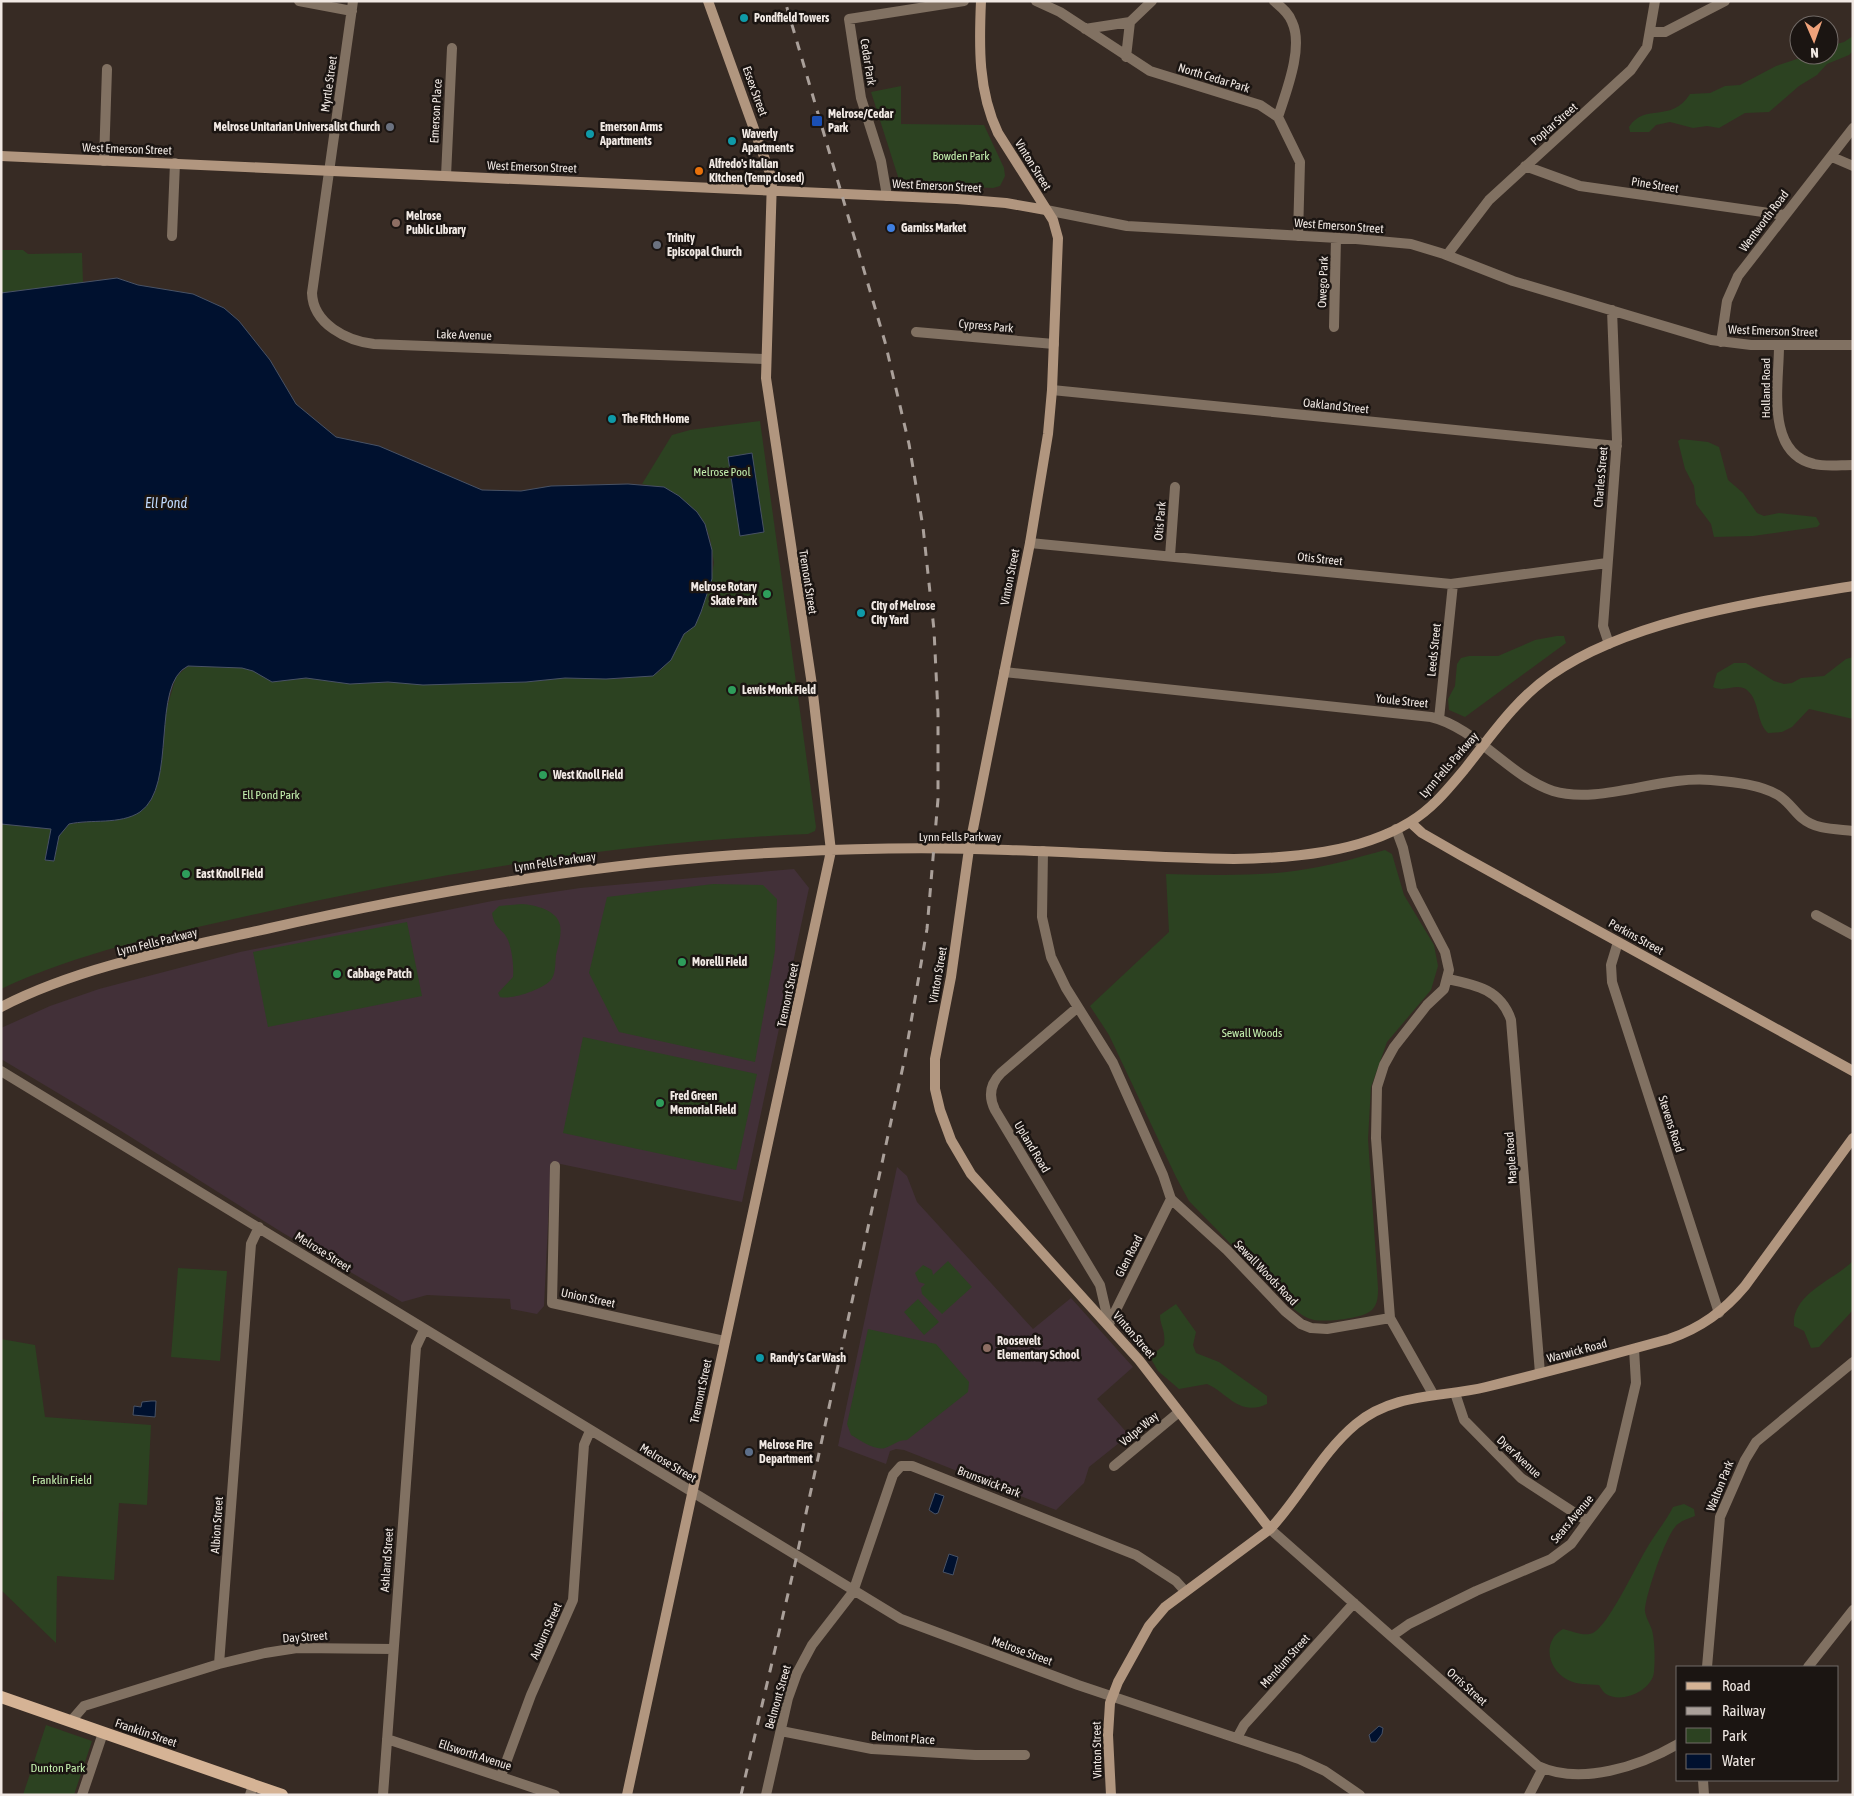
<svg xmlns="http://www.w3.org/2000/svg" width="1854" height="1796" font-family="'Asap Condensed',sans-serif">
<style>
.education{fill:#423038}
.green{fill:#2c4221}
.water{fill:#00112f;stroke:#485265}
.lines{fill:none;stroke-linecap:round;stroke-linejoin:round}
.street{stroke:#817162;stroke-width:10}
.secondary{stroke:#b1967f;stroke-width:10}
.primary{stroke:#d5b395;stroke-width:12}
.rail{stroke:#aaa09a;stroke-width:3;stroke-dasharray:9 9;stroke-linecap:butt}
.culture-dot{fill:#0f9aa8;stroke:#1b1512;stroke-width:2}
.transit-dot{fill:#1a4fb4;stroke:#1b1512;stroke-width:2}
.worship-dot{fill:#6b7280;stroke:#1b1512;stroke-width:2}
.food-dot{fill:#e8710a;stroke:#1b1512;stroke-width:2}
.education-dot{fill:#8d6e63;stroke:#1b1512;stroke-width:2}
.shop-dot{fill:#3f7fe0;stroke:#1b1512;stroke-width:2}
.leisure-dot{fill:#2e9e5b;stroke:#1b1512;stroke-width:2}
.service-dot{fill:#5c6f8a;stroke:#1b1512;stroke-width:2}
.labels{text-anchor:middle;stroke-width:5;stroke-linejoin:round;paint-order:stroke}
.poi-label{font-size:12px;font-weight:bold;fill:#f1e9e4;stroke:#1b1512;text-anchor:start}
.street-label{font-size:12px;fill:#f1e9e4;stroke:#1b1512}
.park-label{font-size:12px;fill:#c4f0af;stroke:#1b1512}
.water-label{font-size:14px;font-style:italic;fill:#bfd9fe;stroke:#1b1512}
</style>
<rect width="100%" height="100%" fill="#372b24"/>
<path class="education" d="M794 869 809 888 742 1202 551 1162 544 1306 537 1314 511 1309 510 1299 427 1295 402 1302 283 1233 118 1129 1 1059V1028L50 1006 99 989 240 952 492 901 580 888Z
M897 1167 907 1176 917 1202 1033 1329 1071 1298 1133 1367 1097 1399 1129 1435 1089 1467 1084 1483 1056 1510 904 1450 896 1449 890 1451 886 1464 838 1446Z"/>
<path class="green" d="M1853 36V51L1849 55 1827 64 1817 75 1799 86 1769 112 1745 113 1719 128 1707 126 1693 128 1670 122 1656 125 1649 132H1630L1629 127C1645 102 1671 124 1690 94L1710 93 1725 86 1740 85 1776 66 1797 59 1829 55V46L1844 42Z
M901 86V124L984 125 1004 168 1005 176 1000 186 993 188 900 183 871 92Z
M1 250H23L28 254 82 253 83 283 1 293Z
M760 421 816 827 815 831 808 834C618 842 432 874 247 916 164 935 79 952 1 989V824L51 829 45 859 54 861 59 836 69 824 124 818 150 802 155 792 163 752 166 711 176 677 188 666 242 668 253 670 272 682 306 678 350 684 398 682 437 684 526 682 565 678 620 679 659 672 668 662 684 634 695 626 709 590 714 563 710 538 705 524 697 512 668 489 642 484 672 435 690 430Z
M1681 439 1708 442 1719 447 1728 480 1743 493 1757 513 1764 516 1779 513 1816 517 1820 524 1817 527 1753 536 1714 537 1711 524 1696 504 1694 486 1685 469 1678 441Z
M1557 636H1564L1566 643 1465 717 1449 710 1448 699 1455 686 1457 664 1461 658 1469 656H1498L1535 640Z
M1853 657V719L1809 709 1792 727 1782 732 1768 733C1756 722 1760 701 1747 690 1737 682 1725 693 1713 687L1717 673 1734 663H1746L1774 681 1784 684 1792 683 1801 678 1824 676 1846 659Z
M1385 850 1392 854 1404 895 1434 945 1438 966 1431 990 1387 1042 1371 1087 1368 1139 1378 1288C1378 1295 1378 1304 1372 1310 1362 1319 1327 1322 1314 1320 1306 1318 1300 1314 1294 1309L1189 1201 1176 1177 1109 1035 1090 1006 1169 932 1166 874C1213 875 1260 877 1307 869 1334 865 1359 857 1385 850Z
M713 884 763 885 777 899 775 951 755 1062 619 1032 589 973 607 897Z
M522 904C535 905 557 910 560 925 562 934 558 947 556 955 555 964 556 975 550 981 541 990 511 1000 500 997L498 993 513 977C514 966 512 950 508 940 503 928 495 931 492 913L499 906Z
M407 922 422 996 268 1027 253 952Z
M583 1037 757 1074 736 1170 563 1133Z
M948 1261 972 1287 942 1314 922 1294 921 1288 925 1284 919 1282 915 1273 923 1265 932 1270 933 1275Z
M1853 1261V1310L1819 1347 1811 1348 1804 1331 1794 1326C1791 1294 1834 1280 1853 1261Z
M178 1268 227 1271 220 1361 171 1357Z
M918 1299 939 1322 924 1335 904 1312Z
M1176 1304 1196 1332 1193 1345 1196 1353 1219 1362 1267 1396V1404C1239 1417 1228 1393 1207 1384L1179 1389 1158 1371 1150 1357 1164 1345C1166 1329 1160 1327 1160 1315Z
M868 1329 936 1344 969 1382 968 1392 907 1440C897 1440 894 1445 885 1448 875 1451 860 1440 851 1435L847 1424Z
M1 1339 35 1345 45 1417 151 1425 147 1505 119 1503 114 1580 57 1576 56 1643 1 1590 3 1512 1 1511Z
M1684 1504 1694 1509 1695 1516C1690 1518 1683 1520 1678 1524 1667 1531 1644 1599 1645 1612 1646 1618 1650 1624 1652 1630 1655 1642 1655 1659 1654 1672 1652 1691 1621 1704 1606 1694 1603 1692 1601 1688 1599 1685 1588 1684 1577 1685 1568 1680 1547 1669 1542 1641 1563 1629 1572 1631 1584 1637 1593 1633 1610 1624 1638 1561 1650 1543 1658 1530 1666 1521 1673 1507Z
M46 1725 92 1741 74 1795H23Z"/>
<path class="water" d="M117 278 138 285 193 294 224 308 239 321 270 360 296 404 336 437 379 446 482 490 521 491 551 486 628 484 664 487 679 496 697 512 705 524 712 550V579L701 612 695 626 684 634 671 660 653 676 606 679 565 678 526 682 423 685 388 682 350 684 306 678 272 682 253 671 242 668 188 666C150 684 178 786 140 812 120 825 91 819 69 824L59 836 54 861 45 860 51 829 1 824V293Z
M752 453 764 532 740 536 728 457Z
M151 1401H156L155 1417 133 1415 134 1406 141 1407 142 1402Z
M935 1493 944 1496 938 1513 935 1514 929 1510Z
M949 1554 958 1557 953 1575 943 1572Z
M1379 1726 1383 1728 1382 1734 1376 1742H1371L1369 1735Z"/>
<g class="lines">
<path class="street" d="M299 1 352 11
M353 1 312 293C313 324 347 341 374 344L765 359
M1036 1 1060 12 1150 71 1260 105 1278 117 1300 162 1298 236
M1274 1C1281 7 1289 13 1292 22 1304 47 1286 92 1278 117
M1085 29 1130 22 1152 1
M1651 32H1665L1725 1
M1126 57 1130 22
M1832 157 1853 166
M104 161 107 69
M1525 166 1580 186 1784 215
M446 176 452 48
M887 196 881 161 861 98 849 19 964 1
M1046 210 1127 226 1356 239 1411 244 1444 254 1513 281 1711 340 1751 345H1853
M172 236 175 163
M1447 255 1489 200 1631 70 1647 47 1655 1
M1334 327 1336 238
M916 332 1054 344
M1721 342 1727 301 1738 276 1853 128
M1779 346C1779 384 1765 453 1814 464 1826 467 1840 465 1853 465
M1052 390 1617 446
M1030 543 1451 584 1607 563
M1170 556 1175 487
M1609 644 1603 626 1617 440 1612 310
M1004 672 1431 717C1475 727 1510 777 1553 791 1599 805 1662 775 1711 780 1733 782 1759 784 1778 795 1788 801 1794 811 1802 818 1816 830 1836 829 1853 831
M1439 719 1453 584
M1043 851 1042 917 1051 957 1066 988 1113 1063 1163 1175 1171 1199 1227 1250 1285 1311 1301 1324 1311 1328 1327 1329 1390 1318 1376 1138 1377 1087 1384 1065 1394 1047 1427 1005 1444 989 1449 970 1445 952 1412 889 1403 848 1396 829
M1816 915 1853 935
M1618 942 1611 965 1612 982 1719 1313
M1448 979C1477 985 1501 990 1511 1020L1540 1373
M1078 1007 1001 1073C990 1084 988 1096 995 1110L1100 1285 1109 1324
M1 1071 901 1619 1078 1685 1299 1759 1325 1771 1360 1795
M555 1166 552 1303 724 1341
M1390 1318 1433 1394
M1109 1324 1171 1199
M1455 1393 1464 1420 1521 1478 1587 1521
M1114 1466 1179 1412
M1270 1529 1538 1766C1581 1786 1640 1766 1678 1744
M1392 1636 1409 1624 1476 1591 1551 1559 1571 1544 1611 1489 1636 1383 1634 1349
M219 1664 265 1653 297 1648 393 1649
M1707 1667 1720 1517 1745 1460 1756 1442 1853 1362
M1808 1667 1853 1610
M71 1721 84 1706 219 1664 251 1244 259 1227
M781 1731 872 1749 975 1755H1025
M1237 1738 1244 1725 1354 1603
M387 1739 555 1795
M501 1776 531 1695 573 1600 584 1445 590 1431
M1703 1780 1704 1795
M82 1795 103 1733
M250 1795 253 1785
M383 1795 416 1347 424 1330
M766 1795 788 1698 797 1673 812 1645 853 1592 893 1475 901 1466H912L1136 1555 1176 1581 1185 1591
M1529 1795 1543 1768"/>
<path class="secondary" d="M981 1C979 46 978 91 998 133L1053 220 1058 238 1052 390 1048 434 1030 543 969 849 951 977 935 1059V1089L940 1110 951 1140 971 1174 1139 1360 1270 1529
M1 156 957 199 1006 203 1046 210
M1410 822 1422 833 1462 856 1853 1071
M1 1007C83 965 177 949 266 929 438 890 612 860 788 852 861 848 935 847 1008 850 1083 852 1159 858 1234 859 1292 858 1359 853 1410 822 1432 809 1448 789 1464 770 1491 736 1515 700 1551 675 1631 619 1757 602 1853 586
M627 1795 831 851 812 685 766 378 772 179 708 1
M1111 1795 1108 1735 1110 1703 1118 1682 1149 1626 1165 1607 1270 1529C1301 1496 1321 1453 1356 1424 1395 1392 1441 1398 1486 1387 1547 1372 1608 1356 1669 1339 1701 1328 1724 1311 1745 1286L1853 1138"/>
<path class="primary" d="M1 1697 282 1795"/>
<path class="rail" d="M741 1795 795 1564 905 1057 927 929 938 799V713L934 630 923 527 909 444 885 342 785 1"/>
</g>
<g class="culture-dot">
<circle cx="744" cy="18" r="5"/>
<circle cx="590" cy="134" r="5"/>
<circle cx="732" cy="141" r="5"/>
<circle cx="612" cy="419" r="5"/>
<circle cx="861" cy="613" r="5"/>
<circle cx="760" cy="1358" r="5"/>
</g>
<rect class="transit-dot" x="811" y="115" width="12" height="12" rx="2.5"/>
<g class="worship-dot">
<circle cx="390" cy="127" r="5"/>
<circle cx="657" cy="245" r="5"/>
</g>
<circle class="food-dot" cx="699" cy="171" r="5"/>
<g class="education-dot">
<circle cx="396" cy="223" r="5"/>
<circle cx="987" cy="1348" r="5"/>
</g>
<circle class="shop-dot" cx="891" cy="228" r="5"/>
<g class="leisure-dot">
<circle cx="767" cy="594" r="5"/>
<circle cx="732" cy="690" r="5"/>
<circle cx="543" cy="775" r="5"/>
<circle cx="186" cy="874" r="5"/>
<circle cx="682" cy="962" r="5"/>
<circle cx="337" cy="974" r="5"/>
<circle cx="660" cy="1103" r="5"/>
</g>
<circle class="service-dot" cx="749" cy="1452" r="5"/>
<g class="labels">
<g class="poi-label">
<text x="754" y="22">Pondfield Towers</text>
<text x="828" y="118">Melrose/Cedar<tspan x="828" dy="14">Park</tspan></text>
<text x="380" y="131" text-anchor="end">Melrose Unitarian Universalist Church</text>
<text x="600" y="131">Emerson Arms<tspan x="600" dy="14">Apartments</tspan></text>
<text x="742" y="138">Waverly<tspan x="742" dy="14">Apartments</tspan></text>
<text x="709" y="168">Alfredo's Italian<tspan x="709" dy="14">Kitchen (Temp closed)</tspan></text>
<text x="406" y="220">Melrose<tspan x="406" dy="14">Public Library</tspan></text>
<text x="901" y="232">Garniss Market</text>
<text x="667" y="242">Trinity<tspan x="667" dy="14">Episcopal Church</tspan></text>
<text x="622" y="423">The Fitch Home</text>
<text x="757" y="591" text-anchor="end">Melrose Rotary<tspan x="757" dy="14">Skate Park</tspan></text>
<text x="871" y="610">City of Melrose<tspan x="871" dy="14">City Yard</tspan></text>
<text x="742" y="694">Lewis Monk Field</text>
<text x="553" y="779">West Knoll Field</text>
<text x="196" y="878">East Knoll Field</text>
<text x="692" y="966">Morelli Field</text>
<text x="347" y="978">Cabbage Patch</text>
<text x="670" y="1100">Fred Green<tspan x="670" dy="14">Memorial Field</tspan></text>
<text x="997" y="1345">Roosevelt<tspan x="997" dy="14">Elementary School</tspan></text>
<text x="770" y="1362">Randy's Car Wash</text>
<text x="759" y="1449">Melrose Fire<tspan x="759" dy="14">Department</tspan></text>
</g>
<g class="street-label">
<text transform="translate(868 62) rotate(81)" y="4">Cedar Park</text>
<text transform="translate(1214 78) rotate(17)" y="4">North Cedar Park</text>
<text transform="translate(329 84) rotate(-82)" y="4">Myrtle Street</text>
<text transform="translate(755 91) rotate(70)" y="4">Essex Street</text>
<text transform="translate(436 111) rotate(-87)" y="4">Emerson Place</text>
<text transform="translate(1554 124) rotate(-41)" y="4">Poplar Street</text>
<text transform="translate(127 149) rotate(2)" y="4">West Emerson Street</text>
<text transform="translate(1033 165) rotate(58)" y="4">Vinton Street</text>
<text transform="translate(532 167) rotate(2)" y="4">West Emerson Street</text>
<text transform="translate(1655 185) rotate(9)" y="4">Pine Street</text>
<text transform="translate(937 186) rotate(3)" y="4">West Emerson Street</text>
<text transform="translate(1764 221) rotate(-53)" y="4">Wentworth Road</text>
<text transform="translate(1339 226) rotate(4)" y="4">West Emerson Street</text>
<text transform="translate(1323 282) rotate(-88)" y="4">Owego Park</text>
<text transform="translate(986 326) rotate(5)" y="4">Cypress Park</text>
<text transform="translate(1773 331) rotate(2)" y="4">West Emerson Street</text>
<text transform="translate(464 335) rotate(2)" y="4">Lake Avenue</text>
<text transform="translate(1766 388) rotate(-90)" y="4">Holland Road</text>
<text transform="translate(1336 406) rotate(6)" y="4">Oakland Street</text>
<text transform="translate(1601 477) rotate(-85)" y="4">Charles Street</text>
<text transform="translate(1160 521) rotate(-85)" y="4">Otis Park</text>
<text transform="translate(1320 559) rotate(6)" y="4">Otis Street</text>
<text transform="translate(1010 577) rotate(-79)" y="4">Vinton Street</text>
<text transform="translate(808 582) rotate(81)" y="4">Tremont Street</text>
<text transform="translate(1434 650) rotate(-84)" y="4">Leeds Street</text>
<text transform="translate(1402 701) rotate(6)" y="4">Youle Street</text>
<text transform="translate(1449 765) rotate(-49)" y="4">Lynn Fells Parkway</text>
<text x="960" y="841">Lynn Fells Parkway</text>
<text transform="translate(555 862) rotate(-8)" y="4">Lynn Fells Parkway</text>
<text transform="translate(1636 937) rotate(29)" y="4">Perkins Street</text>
<text transform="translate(157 942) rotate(-14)" y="4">Lynn Fells Parkway</text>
<text transform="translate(938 975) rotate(-80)" y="4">Vinton Street</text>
<text transform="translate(788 995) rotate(-78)" y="4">Tremont Street</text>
<text transform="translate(1671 1124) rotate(72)" y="4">Stevens Road</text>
<text transform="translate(1032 1147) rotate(59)" y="4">Upland Road</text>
<text transform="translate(1511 1158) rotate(-94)" y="4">Maple Road</text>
<text transform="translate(323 1252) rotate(32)" y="4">Melrose Street</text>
<text transform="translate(1129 1256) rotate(-63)" y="4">Glen Road</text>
<text transform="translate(1266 1273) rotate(46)" y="4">Sewall Woods Road</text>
<text transform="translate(588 1298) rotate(12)" y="4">Union Street</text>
<text transform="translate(1134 1335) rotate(49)" y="4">Vinton Street</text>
<text transform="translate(1577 1351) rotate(-15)" y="4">Warwick Road</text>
<text transform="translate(701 1391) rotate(-78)" y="4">Tremont Street</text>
<text transform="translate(1139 1429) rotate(-40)" y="4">Volpe Way</text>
<text transform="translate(1519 1457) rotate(43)" y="4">Dyer Avenue</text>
<text transform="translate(668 1463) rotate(31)" y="4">Melrose Street</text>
<text transform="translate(989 1482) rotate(21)" y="4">Brunswick Park</text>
<text transform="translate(1720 1486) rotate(-68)" y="4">Walton Park</text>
<text transform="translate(1572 1519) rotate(-50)" y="4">Sears Avenue</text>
<text transform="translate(217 1525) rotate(-86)" y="4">Albion Street</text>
<text transform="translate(387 1560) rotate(-86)" y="4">Ashland Street</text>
<text transform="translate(546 1631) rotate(-66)" y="4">Auburn Street</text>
<text transform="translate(305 1637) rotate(-4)" y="4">Day Street</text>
<text transform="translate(1022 1651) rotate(20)" y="4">Melrose Street</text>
<text transform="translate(1285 1661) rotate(-48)" y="4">Mendum Street</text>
<text transform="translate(1467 1687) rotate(42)" y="4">Orris Street</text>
<text transform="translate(778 1697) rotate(-74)" y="4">Belmont Street</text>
<text transform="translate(146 1733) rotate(19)" y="4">Franklin Street</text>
<text transform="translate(903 1738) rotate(4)" y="4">Belmont Place</text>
<text transform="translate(1097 1750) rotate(-91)" y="4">Vinton Street</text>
<text transform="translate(475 1755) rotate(18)" y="4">Ellsworth Avenue</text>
</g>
<g class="park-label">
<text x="961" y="160">Bowden Park</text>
<text x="722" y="476">Melrose Pool</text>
<text x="271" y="799">Ell Pond Park</text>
<text x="1252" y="1037">Sewall Woods</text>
<text x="62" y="1484">Franklin Field</text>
<text x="58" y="1772">Dunton Park</text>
</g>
<g class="water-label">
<text x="166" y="508">Ell Pond</text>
</g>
</g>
<rect width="1854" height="1796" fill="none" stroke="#f1e9e4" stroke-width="5"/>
<rect x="1676" y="1666" width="162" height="115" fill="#1b1512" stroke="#716a66"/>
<rect x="1686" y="1682" width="25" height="8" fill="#d5b395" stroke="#716a66"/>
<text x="1722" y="1691" font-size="15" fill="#f1e9e4">Road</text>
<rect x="1686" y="1707" width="25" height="8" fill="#aaa09a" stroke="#716a66"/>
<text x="1722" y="1716" font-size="15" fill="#f1e9e4">Railway</text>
<rect x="1686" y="1728" width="25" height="15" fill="#2c4221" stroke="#716a66"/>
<text x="1722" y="1741" font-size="15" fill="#f1e9e4">Park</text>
<rect x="1686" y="1754" width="25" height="15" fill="#00112f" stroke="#716a66"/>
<text x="1722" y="1766" font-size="15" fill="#f1e9e4">Water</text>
<g transform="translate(1814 40) rotate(178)"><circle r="24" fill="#1b1512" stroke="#716a66"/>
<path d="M0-4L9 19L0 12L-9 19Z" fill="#f0a27a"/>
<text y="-8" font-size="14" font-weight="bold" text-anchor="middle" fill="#f1e9e4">N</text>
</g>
</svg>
